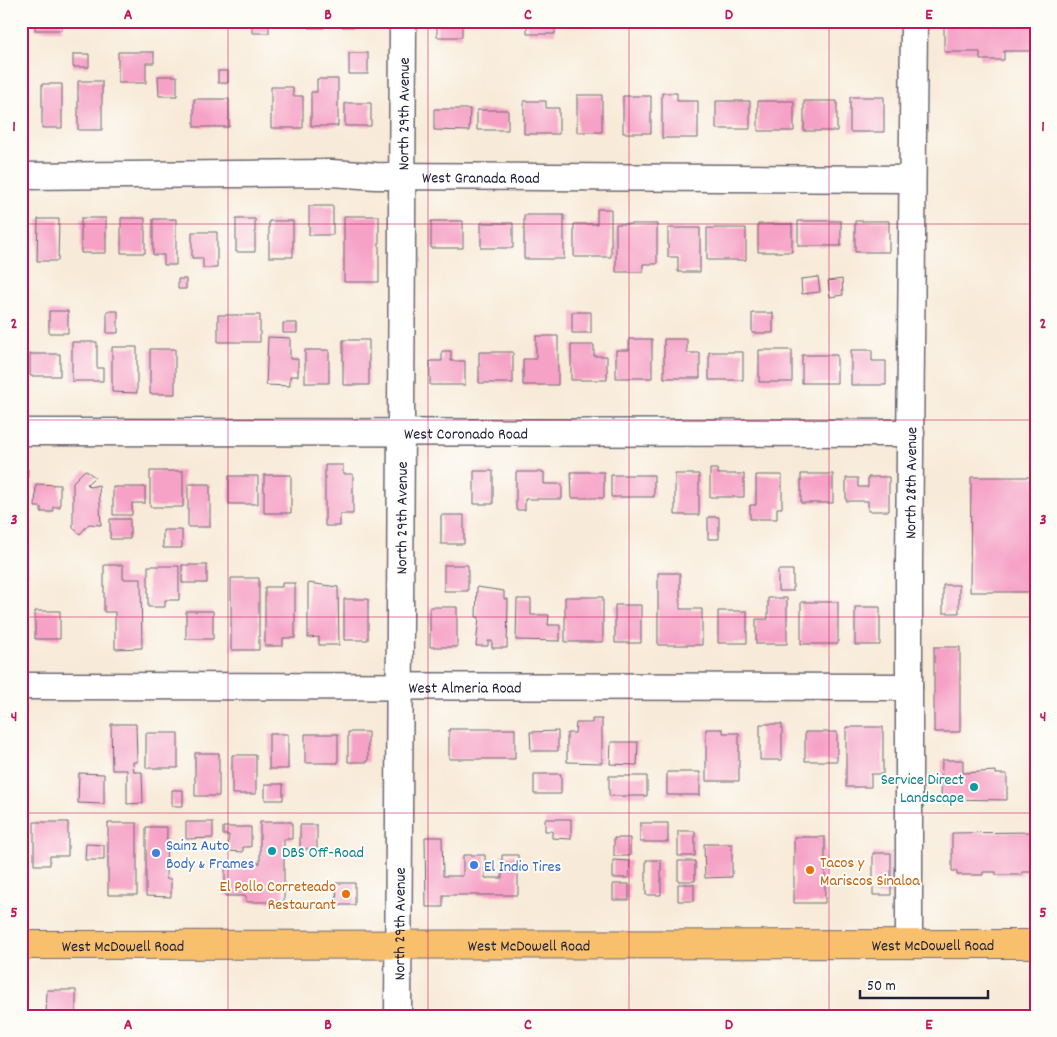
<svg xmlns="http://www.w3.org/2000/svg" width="1057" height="1037" font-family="Dekko,sans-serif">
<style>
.building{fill:#f6a2c6}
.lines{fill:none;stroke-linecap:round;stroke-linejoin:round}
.minor-casing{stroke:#6d6872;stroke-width:29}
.major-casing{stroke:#6d6872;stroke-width:30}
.minor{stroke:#fff;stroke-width:26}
.major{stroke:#f8bf6c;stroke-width:28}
.grid{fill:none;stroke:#c2185b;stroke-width:1;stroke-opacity:0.55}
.culture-dot{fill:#0f9aa8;stroke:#fdfcf7;stroke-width:2}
.shop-dot{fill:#3f7fe0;stroke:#fdfcf7;stroke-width:2}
.food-dot{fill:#e8710a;stroke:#fdfcf7;stroke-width:2}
.labels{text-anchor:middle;stroke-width:4;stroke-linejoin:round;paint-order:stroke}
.street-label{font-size:16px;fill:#22223b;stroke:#fdfcf7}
.culture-label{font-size:16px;fill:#0d838f;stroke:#fdfcf7;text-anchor:end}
.shop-label{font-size:16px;fill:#366cbe;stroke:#fdfcf7;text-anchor:start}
.food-label{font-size:16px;fill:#c56008;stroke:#fdfcf7;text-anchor:start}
.neatline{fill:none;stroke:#c2185b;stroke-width:2}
.grid-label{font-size:16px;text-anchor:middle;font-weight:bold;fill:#c2185b}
</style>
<rect width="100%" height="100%" fill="#fdfcf7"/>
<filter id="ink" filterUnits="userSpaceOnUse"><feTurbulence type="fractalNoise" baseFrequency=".02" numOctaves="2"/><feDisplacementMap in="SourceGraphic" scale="10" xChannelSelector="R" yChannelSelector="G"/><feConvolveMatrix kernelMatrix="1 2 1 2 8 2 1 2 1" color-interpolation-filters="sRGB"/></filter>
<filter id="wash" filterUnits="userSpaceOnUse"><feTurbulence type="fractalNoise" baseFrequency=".0096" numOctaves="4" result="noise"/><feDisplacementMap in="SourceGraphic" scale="20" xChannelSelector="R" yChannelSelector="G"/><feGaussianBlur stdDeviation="1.12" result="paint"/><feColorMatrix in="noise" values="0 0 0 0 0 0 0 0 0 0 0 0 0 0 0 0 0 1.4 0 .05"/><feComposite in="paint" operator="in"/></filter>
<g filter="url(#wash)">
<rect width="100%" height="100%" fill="#f8ead8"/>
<g id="blocks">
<path class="building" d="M35 21H62V30H35Z
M252 21H269V33H252Z
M309 21H324V28H309Z
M342 21H368V27H342Z
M437 21H462V37H437Z
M527 21H555V34H527Z
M944 21H1036V51H1004V60H980V52H944Z
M118 52H154V63H146V83H118Z
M349 53H368V74H349Z
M73 54H89V67H73Z
M218 71H228V83H218Z
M158 76H177V96H159Z
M317 79H338V126H311V92H317Z
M78 81H102V130H78Z
M42 84H62V128H42Z
M271 87H293V96H303V128H271Z
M21 88H27L26 125 21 124Z
M662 93H677V101H698V138H662Z
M577 95H602V132H577Z
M623 96H651V133H623Z
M850 97H884V132H850Z
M194 99H229V127H194Z
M524 101H546V108H559V134H524Z
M716 101H750V129H716Z
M758 101H794V131H758Z
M804 101H837V131H804Z
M345 103H371V126H345Z
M434 109H470L469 131 434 130Z
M477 110H508V130H477Z
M309 206H333V235H309Z
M597 209H611V257H574V224H597Z
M524 215H564V259H524Z
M344 216H379V282H344Z
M81 218H106V253H81Z
M121 218H145V253H121Z
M38 219H59L58 261H37Z
M153 219H176V265H164V255H153Z
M236 219H255V252H236Z
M269 221H293V257H269Z
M431 221H463V248H431Z
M798 221H841V246H798Z
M855 221H889V252H855Z
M481 223H513V248H481Z
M616 224H657V264H643V272H616Z
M758 224H792V252H758Z
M668 228H700V272H678V257H668Z
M707 228H746V260H707Z
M192 232H217V268H203V258H192Z
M818 277 820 292 802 294 801 279Z
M178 279H186V289H178Z
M842 279 843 295 830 297 828 281Z
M49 311H68V333H49Z
M107 311H118V333H107Z
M572 312H591V333H572Z
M752 313H773V333H752Z
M218 315H260V342H218Z
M283 323H297V333H283Z
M536 336H558V385H523V359H536Z
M268 337 290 338V359H298V376H290V386L266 385Z
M629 339H652V378H616V350H629Z
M664 339H687V353H700V378H664Z
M343 340H369V385H343Z
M72 342H97V368H103V381H72Z
M571 345H594V356H607V380H571Z
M112 347H137V393L112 392Z
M150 349H175V394H150Z
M305 350H329V383H305Z
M759 350H792V382H759Z
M851 350H872V361H886V385H851Z
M442 351H451V361H465V385H430V361H442Z
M479 352H513V383H479Z
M709 352H743V380H709Z
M30 354H60V376H30Z
M802 355H837V383H802Z
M325 465H343V474H353V514H340V526H325Z
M21 469H28L27 517H21Z
M710 469H718V474H744V497H710Z
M85 470 95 477 87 484 90 487 99 485 101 525 89 524 80 534 73 528V482Z
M150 471H183V507H150Z
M474 471H493V504H474Z
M516 472H544V484H562V499H525V510H516Z
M571 472H604V498H572Z
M675 474H699V515H675Z
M801 474H833V503H801Z
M264 475H291V513H264Z
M611 475H654V497H611Z
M756 475H782V508H777V519H750V505H756Z
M229 476H258V504H229Z
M868 477H889V511H868V501H846V478H858V487H868Z
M971 477H1036V592H970Z
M36 484 60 485V507H53V512H41V507H35Z
M188 484H210V527H188Z
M113 487H145V503H132V515H113Z
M441 515H464V544H441Z
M708 517H719V539H708Z
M110 519H130V539H110Z
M163 530H182V548H163Z
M104 565H123V579H141L142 648 115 649V612H104Z
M182 565H207V583H182Z
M444 565H468V591H444Z
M148 566H179V600H165V607H148Z
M778 570H793V591H778Z
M658 573H680V609H702V645H658Z
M21 577H26V608H21Z
M231 578H259V650H231Z
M282 583H295V638H283V646H265V587H282Z
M308 583 338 587 339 645H319V637L308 638Z
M943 585H959V613H943Z
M477 587 504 591V599H508L507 648H492V641H488V646H476L479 617H476Z
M565 597H603V642H565Z
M768 598H787V644H756V619H768Z
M344 599H368V640H344Z
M517 599H531V615H549L548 625H560V641L516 640Z
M801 602H838V644H801Z
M615 605H641V643H615Z
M430 607H457V647H430Z
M855 607H880V645H855Z
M35 611H60V639H35Z
M186 611H213V639H186Z
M718 611H747V643H718Z
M934 647H960V732H934Z
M592 719H602V763L567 762V733H575L576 723H592Z
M111 724H136L137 762H133L134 772H142L143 803 127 804V770H112Z
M760 724H782V760H760Z
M846 727H883V774H871V787H846Z
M449 729H515V759H449Z
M706 729H723V733H739V781H706Z
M558 731V751H531L530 732Z
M348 732H368V762H348Z
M805 732H837V761H805Z
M146 733H178V768H146Z
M269 734H288V769H269Z
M305 734H338V763H305Z
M611 742H638L637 765 610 764Z
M195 753H219V796H195Z
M232 755H256V794H232Z
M942 760H963V773L996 771V774H1007V800L941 799Z
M667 772H700V795H667Z
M79 773 104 774V804L78 803Z
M534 774H561V794H534Z
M609 776H647V796H609Z
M265 784H283V800H265Z
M172 790H183V806H172Z
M545 819H571V839L552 838V831H545Z
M34 822H68V856H50V865H34Z
M186 822H213V838L186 839Z
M260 822H292V839H284V902H246V896H225V863H260Z
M108 823H137V895H108Z
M640 823H668V842H640Z
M300 825H317V849H300Z
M146 827H167L166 879H171V897L146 896Z
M223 827H251V847H243V852L228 851 229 835H223Z
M678 831H695V856H678Z
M1031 832V872H1022V875H996V872H983V875H957V871H952V833Z
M425 837H442L443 876H463V855H485V878H502V855H518V895H443V907H426Z
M794 837H825V903H794Z
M21 838H27V856H21Z
M614 838H630V856H614Z
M86 844 104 845V860H85Z
M704 844H732V877L705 878Z
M873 853H891V895H873Z
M613 860 630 861 629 878H613Z
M646 860H661V895H646Z
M678 861H695V881H678Z
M336 883H355V905H337Z
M613 884H629V900H613Z
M678 884H694V901H678Z
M47 990H76V1016H46Z"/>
</g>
</g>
<g filter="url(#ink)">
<use href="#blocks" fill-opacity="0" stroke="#6d6872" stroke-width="1"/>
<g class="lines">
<g class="minor-casing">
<g id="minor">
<path id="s1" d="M21 176 331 173 376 176 912 179"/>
<path id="s2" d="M21 432 911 433"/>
<path id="s3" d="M21 686 909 687"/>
<path id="s4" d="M909 944V561L914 21"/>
<path id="s5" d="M398 1016 403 21"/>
</g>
</g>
<g class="major-casing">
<g id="major">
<path id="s6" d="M21 945 1036 944"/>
</g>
</g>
<use href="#minor" class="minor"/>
<use href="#major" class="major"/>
</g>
</g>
<path class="grid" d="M228 21V1016M428 21V1016M629 21V1016M829 21V1016M21 224H1036M21 420H1036M21 617H1036M21 813H1036"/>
<g class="culture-dot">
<circle cx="974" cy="787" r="5"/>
<circle cx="272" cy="851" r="5"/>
</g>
<g class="shop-dot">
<circle cx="156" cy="853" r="5"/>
<circle cx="474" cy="865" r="5"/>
</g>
<g class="food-dot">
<circle cx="810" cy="870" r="5"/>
<circle cx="346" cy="894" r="5"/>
</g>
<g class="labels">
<g class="street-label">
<text dy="6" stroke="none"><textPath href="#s5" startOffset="902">North 29th Avenue</textPath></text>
<text dy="6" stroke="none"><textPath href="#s1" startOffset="460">West Granada Road</textPath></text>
<text dy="6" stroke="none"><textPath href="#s2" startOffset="445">West Coronado Road</textPath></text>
<text dy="6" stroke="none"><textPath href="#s4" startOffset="461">North 28th Avenue</textPath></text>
<text dy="6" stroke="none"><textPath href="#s5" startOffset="498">North 29th Avenue</textPath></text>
<text dy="6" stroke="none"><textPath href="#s3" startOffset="444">West Almeria Road</textPath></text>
<text dy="6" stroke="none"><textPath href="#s5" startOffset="92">North 29th Avenue</textPath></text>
<text dy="6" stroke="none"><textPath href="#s6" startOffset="102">West McDowell Road</textPath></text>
<text dy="6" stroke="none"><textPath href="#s6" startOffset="508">West McDowell Road</textPath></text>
<text dy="6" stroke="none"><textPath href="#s6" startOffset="912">West McDowell Road</textPath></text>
</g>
<g class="culture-label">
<text x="964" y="784">Service Direct<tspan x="964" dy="18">Landscape</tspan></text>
<text x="282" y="857" text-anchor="start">DBS Off-Road</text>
</g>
<g class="shop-label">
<text x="166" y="850">Sainz Auto<tspan x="166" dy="18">Body &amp; Frames</tspan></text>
<text x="484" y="871">El Indio Tires</text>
</g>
<g class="food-label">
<text x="820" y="867">Tacos y<tspan x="820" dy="18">Mariscos Sinaloa</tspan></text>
<text x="336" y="891" text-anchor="end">El Pollo Correteado<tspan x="336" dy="18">Restaurant</tspan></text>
</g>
</g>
<rect width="1057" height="1037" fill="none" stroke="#fdfcf7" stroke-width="55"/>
<path d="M860 990v8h128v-8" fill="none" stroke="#22223b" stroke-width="2.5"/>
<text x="867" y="990" font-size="15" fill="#22223b" stroke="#fdfcf7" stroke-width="4" paint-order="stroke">50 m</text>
<rect x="28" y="28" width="1002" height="982" class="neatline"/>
<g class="grid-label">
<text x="128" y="19">A</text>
<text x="328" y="19">B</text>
<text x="528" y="19">C</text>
<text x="729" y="19">D</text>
<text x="929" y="19">E</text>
<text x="14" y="131">1</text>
<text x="1043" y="131">1</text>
<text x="14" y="328">2</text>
<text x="1043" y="328">2</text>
<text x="14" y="524">3</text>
<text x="1043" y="524">3</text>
<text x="14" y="721">4</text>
<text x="1043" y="721">4</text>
<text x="14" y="917">5</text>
<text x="1043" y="917">5</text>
<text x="128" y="1029">A</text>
<text x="328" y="1029">B</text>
<text x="528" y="1029">C</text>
<text x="729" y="1029">D</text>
<text x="929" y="1029">E</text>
</g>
</svg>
